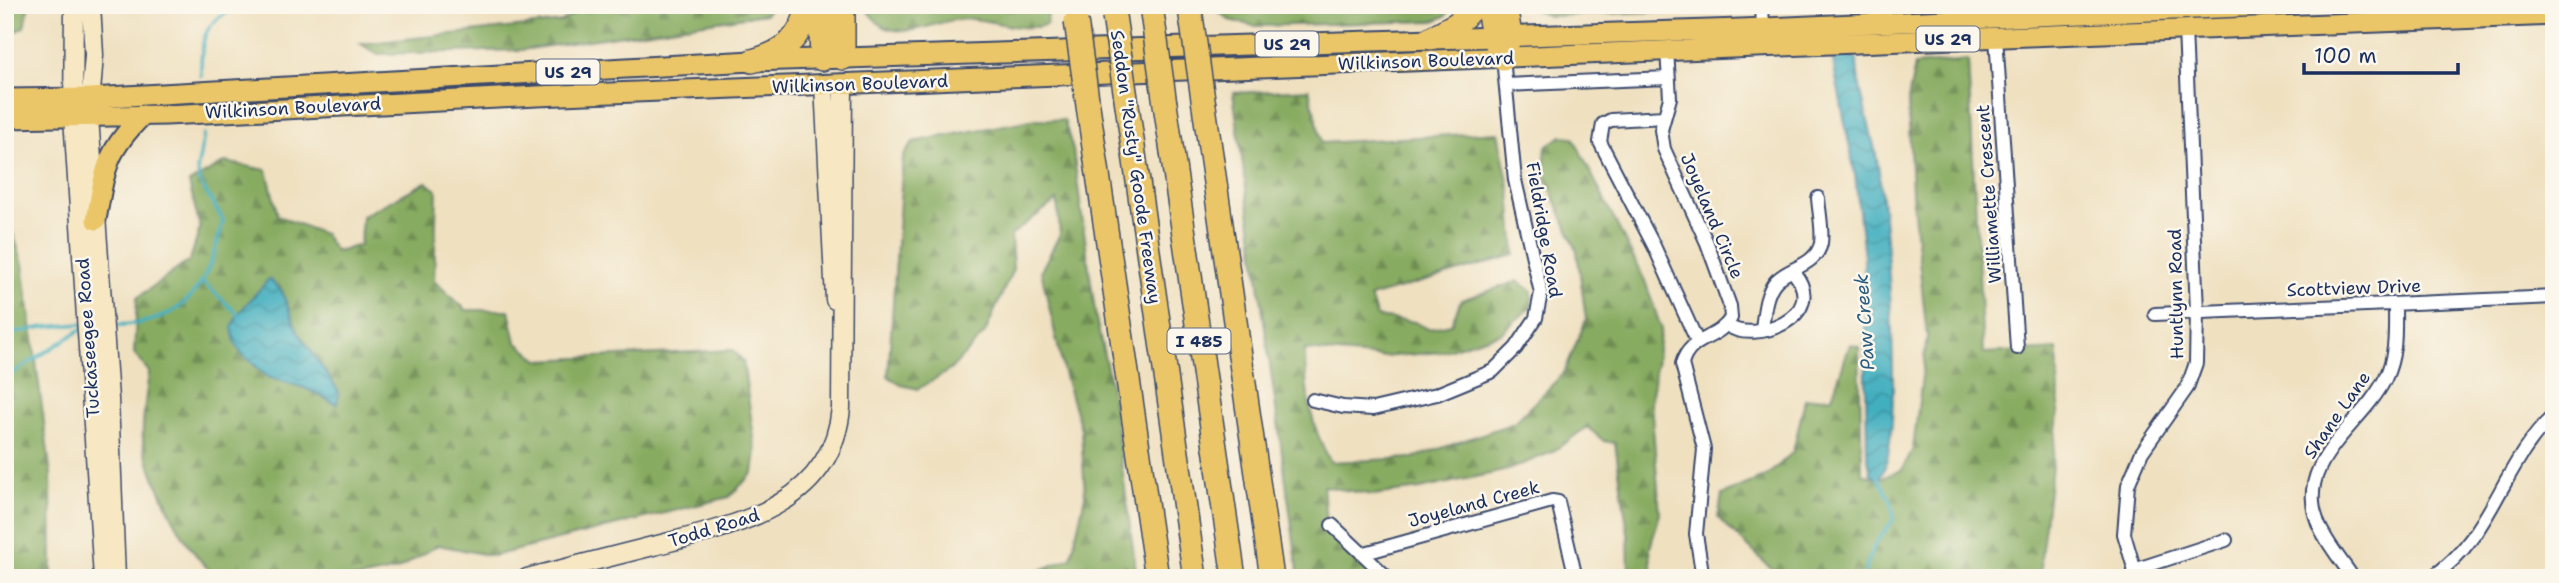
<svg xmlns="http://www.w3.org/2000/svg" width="2559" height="583" font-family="'Shantell Sans',sans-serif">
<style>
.forest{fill:url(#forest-firs);stroke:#516d5f;stroke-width:2;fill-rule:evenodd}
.water{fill:url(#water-waves);stroke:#2e6f8e;stroke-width:2}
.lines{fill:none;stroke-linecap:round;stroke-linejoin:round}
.stream{stroke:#42afbf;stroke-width:3.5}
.street-casing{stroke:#3b4a6d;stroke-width:16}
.secondary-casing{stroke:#3b4a6d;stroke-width:21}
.primary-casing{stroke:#3b4a6d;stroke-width:23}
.highway-casing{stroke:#3b4a6d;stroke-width:26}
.street{stroke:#fff;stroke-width:12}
.secondary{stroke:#f7e8c3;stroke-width:18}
.primary{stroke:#ebc669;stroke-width:19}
.highway{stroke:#ebc669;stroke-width:23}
.highway-bridge-casing{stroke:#3b4a6d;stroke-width:26;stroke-linecap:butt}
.highway-bridge{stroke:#ebc669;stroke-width:23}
.labels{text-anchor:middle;stroke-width:5;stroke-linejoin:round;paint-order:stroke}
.shield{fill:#fbf7ec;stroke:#5e6b89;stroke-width:2}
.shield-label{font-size:16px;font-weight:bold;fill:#1b2f5e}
.street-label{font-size:18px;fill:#1b2f5e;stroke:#fbf7ec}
.water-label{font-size:19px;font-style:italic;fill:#295c80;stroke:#fbf7ec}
</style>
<defs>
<pattern id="forest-firs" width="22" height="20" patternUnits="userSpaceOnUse" patternTransform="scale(1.75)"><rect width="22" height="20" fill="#87ab60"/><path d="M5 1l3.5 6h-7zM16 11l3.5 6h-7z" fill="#6e8c52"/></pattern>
<pattern id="water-waves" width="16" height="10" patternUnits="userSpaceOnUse" patternTransform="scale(1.75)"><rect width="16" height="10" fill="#42afbf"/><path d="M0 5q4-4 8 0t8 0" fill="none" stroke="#368f9e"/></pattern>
</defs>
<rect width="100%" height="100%" fill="#fbf7ec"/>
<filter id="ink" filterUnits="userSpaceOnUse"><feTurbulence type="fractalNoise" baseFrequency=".0143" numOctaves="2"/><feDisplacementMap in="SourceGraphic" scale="14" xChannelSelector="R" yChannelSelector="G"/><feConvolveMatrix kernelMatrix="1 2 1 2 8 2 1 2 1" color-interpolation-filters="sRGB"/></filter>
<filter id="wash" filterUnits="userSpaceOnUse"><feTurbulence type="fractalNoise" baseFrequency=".00686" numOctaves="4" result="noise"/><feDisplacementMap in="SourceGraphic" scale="28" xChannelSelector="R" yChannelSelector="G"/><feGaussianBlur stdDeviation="1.57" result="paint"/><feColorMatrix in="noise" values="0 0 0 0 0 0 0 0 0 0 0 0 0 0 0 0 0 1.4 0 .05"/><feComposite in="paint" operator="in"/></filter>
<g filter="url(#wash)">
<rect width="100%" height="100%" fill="#efe0c0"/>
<path class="forest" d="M5 5H29L24 27 5 37Z
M586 5H773L765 14 522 50 377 54 361 44 562 22Z
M862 5H1050L1046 25C1020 32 997 21 971 19 940 17 916 38 886 28 877 25 869 12 862 5Z
M1211 5H1449L1447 15 1435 21 1254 26 1229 20Z
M1524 5H1709L1679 11 1548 16Z
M1968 60 1983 353 2057 349 2059 406 2041 558 2042 578H1781L1718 518 1722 495 1768 475 1793 452 1805 399 1832 397 1850 344 1859 347 1862 473 1878 479 1902 470 1913 449 1927 336 1912 194 1908 100 1915 65Z
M1309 89 1322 143 1498 132 1510 191 1515 255 1370 297 1377 317 1415 322 1428 329 1451 324 1461 300 1518 281 1532 291V306L1501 333 1441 352 1383 357 1305 350C1305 392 1310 426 1331 462L1413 458 1514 423 1564 373 1586 320 1577 251 1544 173 1546 146 1562 136 1573 137 1645 281 1661 328 1651 402 1660 514 1650 548 1652 578H1629L1628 533 1615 443 1604 441 1587 427 1552 452 1508 470 1420 489 1373 495 1323 486 1326 523 1381 578H1299L1233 93Z
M1037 119 1064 120 1073 150 1096 319 1111 386 1137 578H1020L1071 558 1085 496 1081 429 1064 373 1041 271 1060 234 1057 200 1011 235 1013 269 985 333 950 370 918 389 901 385 888 376 903 157 913 142Z
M225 162 267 170 278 216 324 234 336 252 360 245 362 216 426 182 437 190 434 281 466 310H509L516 342 539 360 733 350 743 361 756 452 753 473 729 497 493 556 438 545 397 570 359 578H222C189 564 153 481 144 447 140 429 147 392 149 372L134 353 137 298 190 260 200 228 189 183ZM281 290 298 332 339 392 333 403 305 388 268 377 241 353 238 314Z
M5 209 23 264 51 475 52 578H5Z"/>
<path class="water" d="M1843 55H1852L1857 60C1857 88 1873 135 1878 165 1885 212 1908 450 1878 479L1871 474 1867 454 1864 257 1855 175 1833 62Z
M269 279 281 290 298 332 339 392 337 404 305 388 268 377 241 353 235 343 232 328 238 314Z"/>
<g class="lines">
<path class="stream" d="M1833 5 1834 10
M201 76C201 36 203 22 241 5
M203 282 240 316
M111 325C186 326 208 287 223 220L201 184 197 170 204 135
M5 335 44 327 82 324
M5 378 82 329
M1863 578 1873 547 1894 519 1891 501 1878 477"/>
</g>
</g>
<g filter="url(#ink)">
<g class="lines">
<g class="street-casing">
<path id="street" d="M1762 5 1763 28
M1996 37 2017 348
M1667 50 1670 98 1661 130 1664 149 1707 243 1730 306 1731 318C1717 341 1690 336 1682 364L1704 449 1696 534 1703 578
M1506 85 1668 78
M1664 117 1611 120 1603 124 1600 142 1654 246 1697 341
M2155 314 2554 297
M1727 325C1754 346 1830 316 1794 273
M1762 329C1764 314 1765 293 1776 281 1788 268 1817 265 1821 243 1823 230 1819 212 1818 198
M1313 400 1343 407 1373 409 1437 394 1493 371 1516 348 1536 318 1541 293 1515 180 1503 58
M1332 525 1388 578
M1365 553 1552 501 1558 502 1576 578
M2134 570 2226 540
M2137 578 2124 534 2128 485 2142 452 2187 388 2196 363 2197 311 2185 29
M2353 578C2342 561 2326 543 2318 523 2293 461 2362 426 2385 379 2397 354 2395 330 2395 304
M2431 578C2495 534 2500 465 2554 415"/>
</g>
<g class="secondary-casing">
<path id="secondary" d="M74 5 73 117 103 578
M91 5 94 55 89 117 109 399 116 578
M824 85 835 300
M527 578C569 567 611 557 653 546 732 526 832 508 841 408L843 84"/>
</g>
<g class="primary-casing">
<path id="primary" d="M5 99 90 98 752 61 1740 29 2285 5
M5 118 166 115 537 96 2554 15
M96 220C105 170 105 152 143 115"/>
</g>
<g class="highway-casing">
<path id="highway" d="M820 5 822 59
M843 5V58
M1487 5 1493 35 1503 58
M1431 38 1458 23 1475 5
M1503 58 1510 35 1505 5
M752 61C784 53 801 39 809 5
M1165 104 1234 578
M1127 105 1195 578
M1088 106 1157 578
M1204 106 1272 578"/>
</g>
<use href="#street" class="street"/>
<use href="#secondary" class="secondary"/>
<use href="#primary" class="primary"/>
<use href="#highway" class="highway"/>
<g class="highway-bridge-casing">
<path id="highway-bridge" d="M1190 9 1204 106
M1152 13 1165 104
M1114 16 1127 105
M1076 21 1088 106"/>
</g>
<use href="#highway-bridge" class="highway-bridge"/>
</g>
</g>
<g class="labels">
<g class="shield">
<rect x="1916.5" y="26.5" width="63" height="25" rx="5"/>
<rect x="1255.5" y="31.5" width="63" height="25" rx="5"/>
<rect x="536.5" y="59.5" width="63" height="25" rx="5"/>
<rect x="1167.5" y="328.5" width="63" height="25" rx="5"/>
</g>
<g class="shield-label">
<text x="1948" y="45">US 29</text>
<text x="1287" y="50">US 29</text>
<text x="568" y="78">US 29</text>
<text x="1199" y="347">I 485</text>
</g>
<g class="street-label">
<text transform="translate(1426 61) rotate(-2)" y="6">Wilkinson Boulevard</text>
<text transform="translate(860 84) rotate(-2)" y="6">Wilkinson Boulevard</text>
<text transform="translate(293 108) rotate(-3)" y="6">Wilkinson Boulevard</text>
<text transform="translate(1136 167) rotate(82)" y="6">Seddon "Rusty" Goode Freeway</text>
<text transform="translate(1989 194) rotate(-94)" y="6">Williamette Crescent</text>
<text transform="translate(1712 216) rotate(67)" y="6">Joyeland Circle</text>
<text transform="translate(1544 230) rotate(80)" y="6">Fieldridge Road</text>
<text transform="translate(2354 288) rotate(-2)" y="6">Scottview Drive</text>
<text transform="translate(2176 294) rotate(-91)" y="6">Huntlynn Road</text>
<text transform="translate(88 338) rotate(-94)" y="6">Tuckaseegee Road</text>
<text transform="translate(2337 415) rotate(-55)" y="6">Shane Lane</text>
<text transform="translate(1474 504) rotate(-15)" y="6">Joyeland Creek</text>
<text transform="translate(714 528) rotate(-17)" y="6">Todd Road</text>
</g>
<g class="water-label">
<text transform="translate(1864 322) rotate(-94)" y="7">Paw Creek</text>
</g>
</g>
<rect width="2559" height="583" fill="none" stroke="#fbf7ec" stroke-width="28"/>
<path d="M2304 63v10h154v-10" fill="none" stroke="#1b2f5e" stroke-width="3.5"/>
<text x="2314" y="63" font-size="21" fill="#1b2f5e" stroke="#fbf7ec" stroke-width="5" paint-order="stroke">100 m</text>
</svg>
